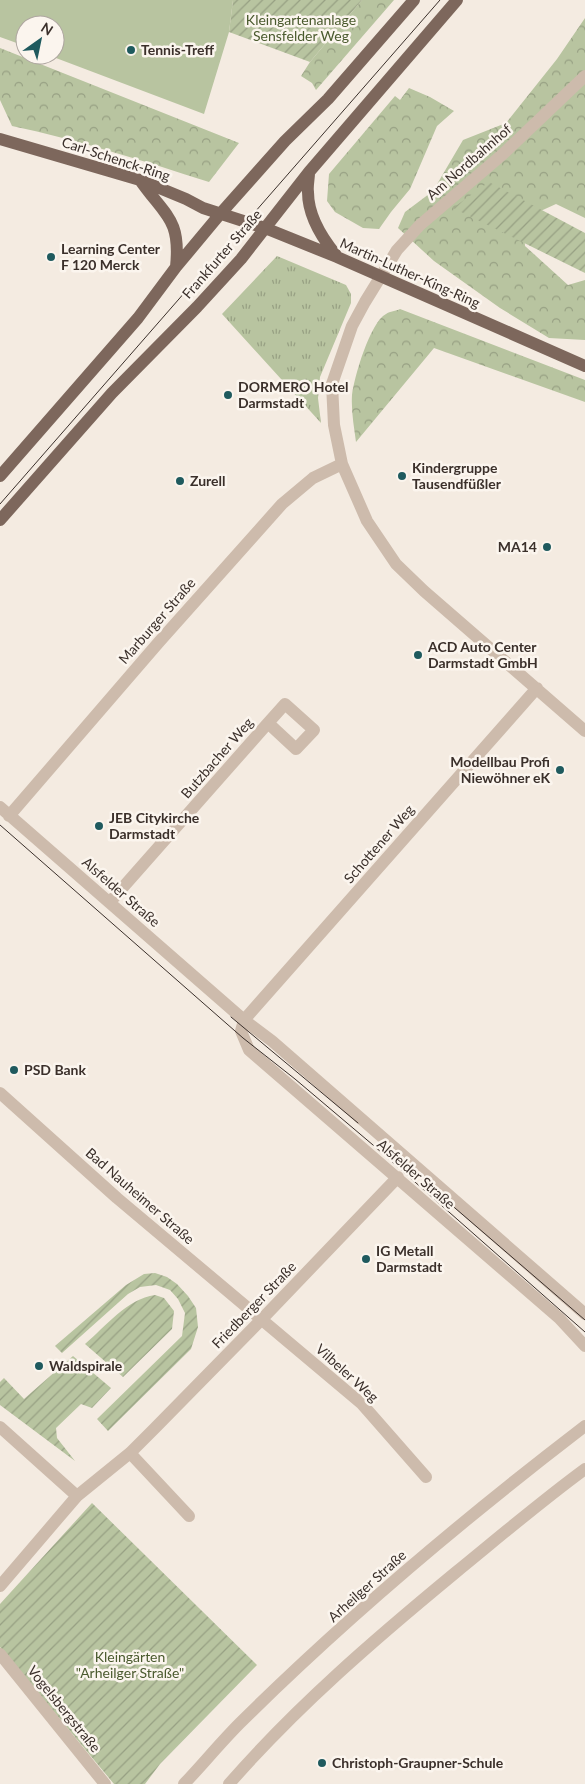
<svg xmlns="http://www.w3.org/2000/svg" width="585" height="1784" font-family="Lato,sans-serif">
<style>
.forest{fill:url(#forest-crowns)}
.park{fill:url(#park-tufts)}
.garden{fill:url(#garden-furrows)}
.pitch{fill:#b8c4a0}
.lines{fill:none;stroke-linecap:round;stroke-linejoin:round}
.minor{stroke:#cdbbac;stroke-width:12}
.major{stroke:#7d675c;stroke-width:12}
.tram{stroke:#3b302b;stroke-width:1}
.poi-dot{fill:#1f5a5e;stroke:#fbf5ee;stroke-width:2}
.labels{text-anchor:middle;stroke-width:5;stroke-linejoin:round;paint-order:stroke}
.park-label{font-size:14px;fill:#4a5a2e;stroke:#fbf5ee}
.poi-label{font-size:14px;font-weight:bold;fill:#3b302b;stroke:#fbf5ee;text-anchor:start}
.street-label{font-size:14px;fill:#3b302b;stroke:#fbf5ee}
</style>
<defs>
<pattern id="forest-crowns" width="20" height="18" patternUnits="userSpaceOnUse" patternTransform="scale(1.25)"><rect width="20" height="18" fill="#b8c4a0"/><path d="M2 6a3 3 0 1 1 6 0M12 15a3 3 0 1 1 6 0" fill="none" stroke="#97a083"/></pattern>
<pattern id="park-tufts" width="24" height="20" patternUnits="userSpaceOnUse" patternTransform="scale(1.25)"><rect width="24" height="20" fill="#b8c4a0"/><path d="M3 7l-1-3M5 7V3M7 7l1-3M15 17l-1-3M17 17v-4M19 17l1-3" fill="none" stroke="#97a083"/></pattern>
<pattern id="garden-furrows" width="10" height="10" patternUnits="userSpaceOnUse" patternTransform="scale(1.25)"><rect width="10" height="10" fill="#b8c4a0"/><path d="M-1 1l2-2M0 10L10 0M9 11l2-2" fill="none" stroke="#97a083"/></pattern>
</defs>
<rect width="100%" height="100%" fill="#f4ebe1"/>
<path class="forest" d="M362 0H394L316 90 312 83 301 76 310 62Z
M585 18V218L556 204 523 219 525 246 568 285 585 280V340L549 338 500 308 434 261 398 228 405 212 433 191 463 140 506 123 557 59Z
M0 48 239 143 209 182C143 161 79 140 12 126L0 100Z
M409 88 430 97 454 111 437 126 410 189 391 212 379 229 363 228 335 212 327 201 329 174 395 96 400 100Z
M400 309 585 380V402L434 348 356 442C354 427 351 411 352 395 354 378 370 322 386 314 390 311 396 311 400 309Z"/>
<path class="park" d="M277 256 346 285 351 294V303L320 377 318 398 321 423 222 314Z"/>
<path class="garden" d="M233 0H362L310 62 229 32Z
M489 182 585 233V273L453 208Z
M155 1273 167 1277 177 1284 188 1296 196 1308 198 1327 191 1349 108 1431 97 1419 182 1336 185 1313 178 1299 170 1290 156 1285 140 1287 128 1294 62 1353 55 1346 126 1285 144 1274Z
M155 1295 164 1298 174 1311 172 1329 123 1377 85 1344C106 1326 127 1299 155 1295Z
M73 1356 111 1388 92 1408 81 1404 56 1428 57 1438 75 1461 0 1405V1382L4 1378 24 1399Z
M92 1503 257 1665 160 1764 145 1784H114L0 1647V1604Z"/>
<path class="pitch" d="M0 0H233L229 32 204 114 48 55H55V25H25V46L0 37Z"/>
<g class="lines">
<path class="minor" d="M585 76 503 154 420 225 397 250 365 302 352 326 332 384 334 425 342 464 367 521 396 564 424 591 585 731
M537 688 244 1020 272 1041 585 1314
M285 704 314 730 296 749 268 723Z
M0 807 244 1020 241 1031 249 1050 559 1318 585 1346
M9 816 159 642 282 504 313 478 342 464
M110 902 268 723
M0 1093 117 1198 362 1404 426 1477
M0 1427 77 1496
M130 1453 189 1516
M0 1586 77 1496 130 1453 155 1428 262 1319 398 1177
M0 1654 105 1784
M184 1784C203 1764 221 1742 240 1723 348 1616 465 1518 585 1426
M229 1784C297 1706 375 1639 455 1573 498 1538 540 1502 585 1469"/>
<path class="major" d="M0 139 140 180 186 199 203 208 265 228 337 257 585 366
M309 173C309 179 307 186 308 192 308 215 322 238 336 255
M140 180C165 216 181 218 176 267
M0 476 138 318 176 267 221 213 285 141 328 99 414 0
M0 520 112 393 197 307 241 259 309 172 457 0"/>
<path class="tram" d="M0 504 440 0
M0 825 243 1038 295 1079 373 1145 585 1332
M231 1017 358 1123
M448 1202 585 1320"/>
</g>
<g class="poi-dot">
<circle cx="131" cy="50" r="5"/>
<circle cx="51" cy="257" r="5"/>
<circle cx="228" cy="395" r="5"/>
<circle cx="402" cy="476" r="5"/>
<circle cx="180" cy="481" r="5"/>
<circle cx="547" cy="547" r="5"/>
<circle cx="418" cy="655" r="5"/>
<circle cx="560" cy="770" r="5"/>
<circle cx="99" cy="826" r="5"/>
<circle cx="14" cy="1070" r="5"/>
<circle cx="366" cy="1259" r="5"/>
<circle cx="39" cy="1366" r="5"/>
<circle cx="322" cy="1763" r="5"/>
</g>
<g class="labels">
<g class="park-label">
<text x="301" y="25">Kleingartenanlage<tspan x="301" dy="16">Sensfelder Weg</tspan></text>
<text x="130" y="1662">Kleingärten<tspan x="130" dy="16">"Arheilger Straße"</tspan></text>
</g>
<g class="poi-label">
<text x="141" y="55">Tennis-Treff</text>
<text x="61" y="254">Learning Center<tspan x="61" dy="16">F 120 Merck</tspan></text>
<text x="238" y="392">DORMERO Hotel<tspan x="238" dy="16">Darmstadt</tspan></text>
<text x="412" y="473">Kindergruppe<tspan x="412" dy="16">Tausendfüßler</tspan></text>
<text x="190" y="486">Zurell</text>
<text x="537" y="552" text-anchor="end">MA14</text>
<text x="428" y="652">ACD Auto Center<tspan x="428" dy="16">Darmstadt GmbH</tspan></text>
<text x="550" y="767" text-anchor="end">Modellbau Profi<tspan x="550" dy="16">Niewöhner eK</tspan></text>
<text x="109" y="823">JEB Citykirche<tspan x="109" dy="16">Darmstadt</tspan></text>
<text x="24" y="1075">PSD Bank</text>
<text x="376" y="1256">IG Metall<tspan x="376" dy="16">Darmstadt</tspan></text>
<text x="49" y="1371">Waldspirale</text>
<text x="332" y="1768">Christoph-Graupner-Schule</text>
</g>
<g class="street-label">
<text transform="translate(116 159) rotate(18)" y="5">Carl-Schenck-Ring</text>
<text transform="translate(469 162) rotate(-41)" y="5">Am Nordbahnhof</text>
<text transform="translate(222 254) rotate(-49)" y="5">Frankfurter Straße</text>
<text transform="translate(410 273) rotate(24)" y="5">Martin-Luther-King-Ring</text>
<text transform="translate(157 621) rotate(-49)" y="5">Marburger Straße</text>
<text transform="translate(217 758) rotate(-49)" y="5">Butzbacher Weg</text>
<text transform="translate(379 844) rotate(-49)" y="5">Schottener Weg</text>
<text transform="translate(121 892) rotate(41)" y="5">Alsfelder Straße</text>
<text transform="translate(416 1174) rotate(41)" y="5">Alsfelder Straße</text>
<text transform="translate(140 1196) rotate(41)" y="5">Bad Nauheimer Straße</text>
<text transform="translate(254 1305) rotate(-46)" y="5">Friedberger Straße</text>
<text transform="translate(347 1373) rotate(42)" y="5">Vilbeler Weg</text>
<text transform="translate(367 1586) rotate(-42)" y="5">Arheilger Straße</text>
<text transform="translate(64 1709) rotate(51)" y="5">Vogelsbergstraße</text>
</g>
</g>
<g transform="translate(40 40) rotate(33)"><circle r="24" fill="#fbf5ee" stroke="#aea6a0"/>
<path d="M0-4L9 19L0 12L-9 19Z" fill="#1f5a5e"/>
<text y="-8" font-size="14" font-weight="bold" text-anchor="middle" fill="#3b302b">N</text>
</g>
</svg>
